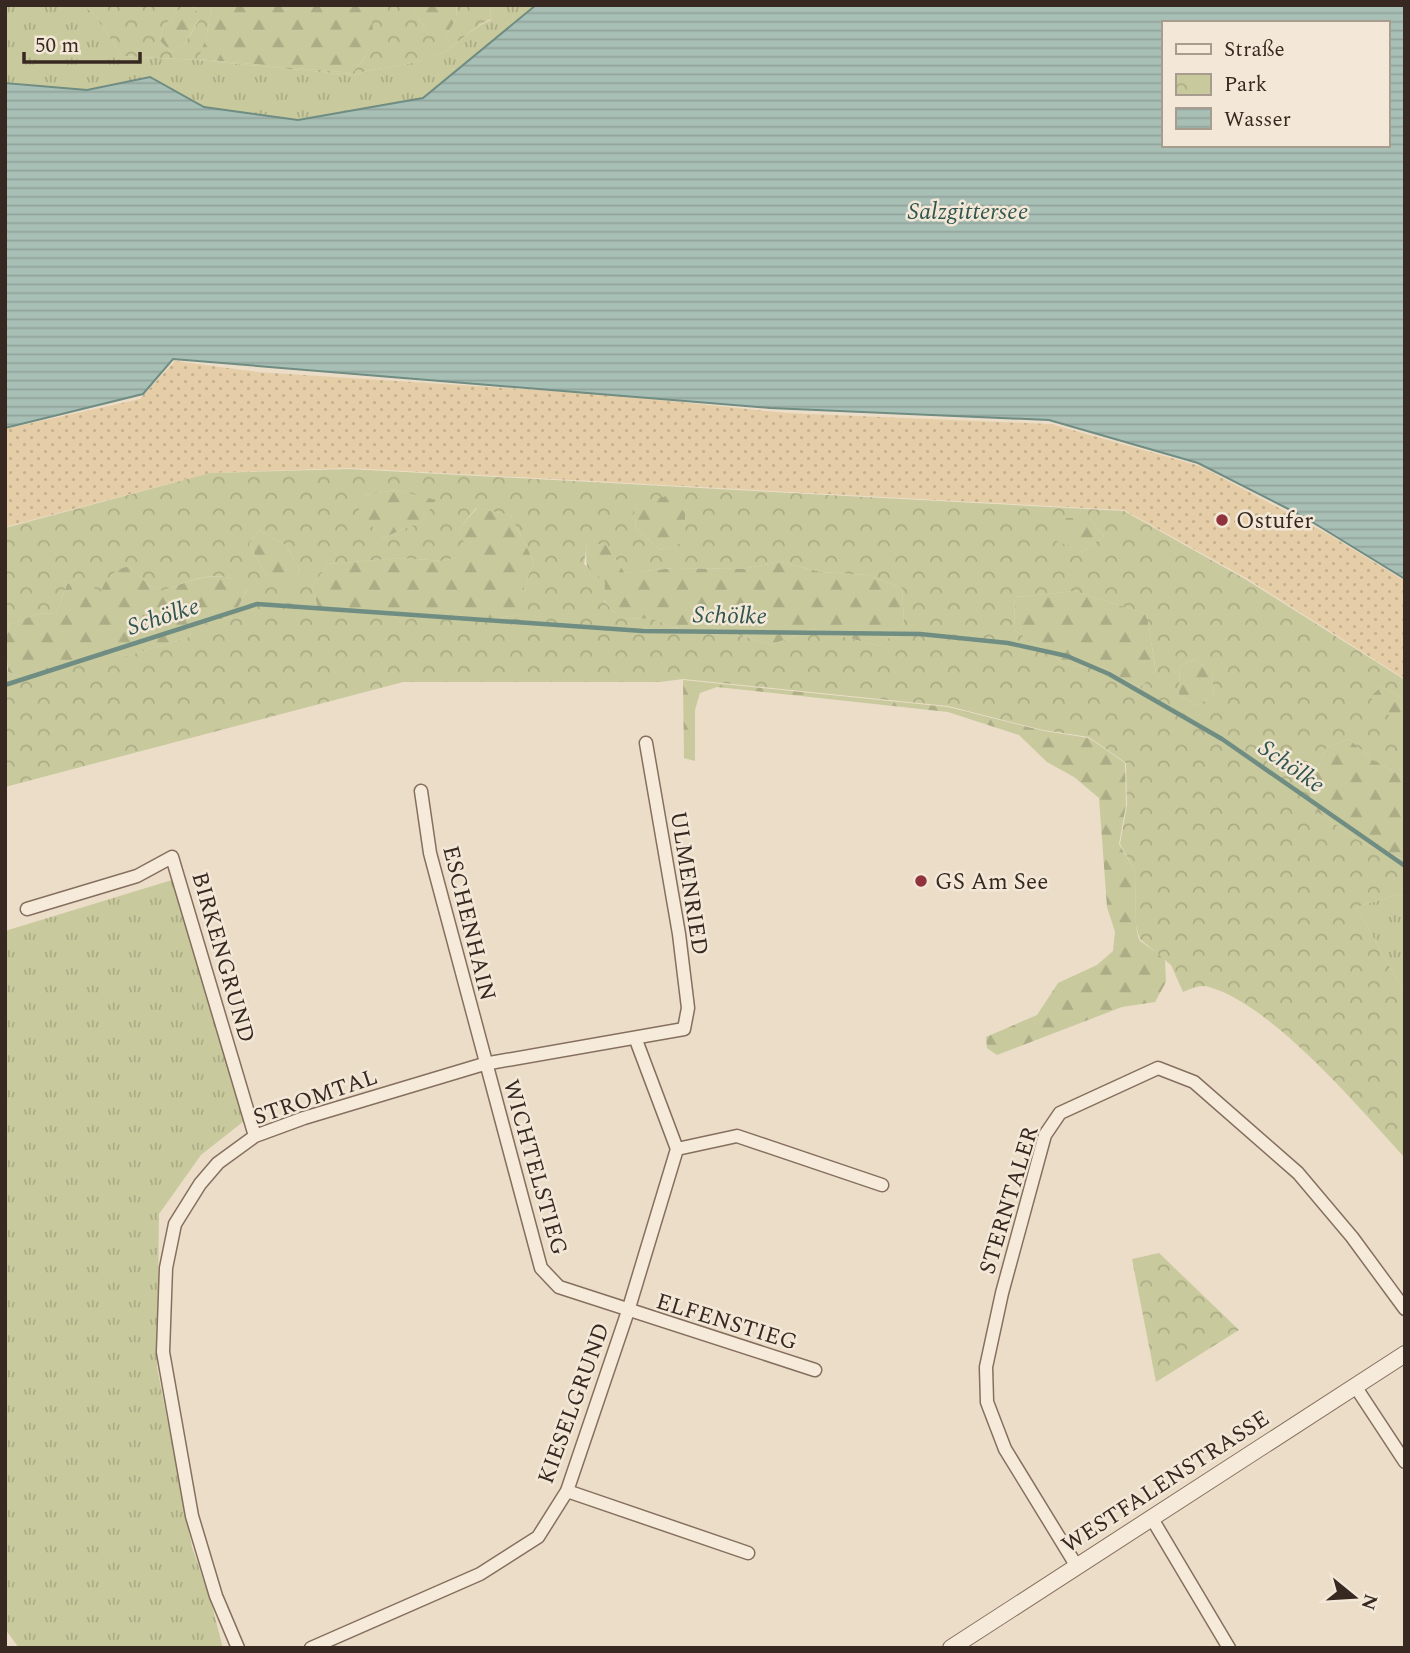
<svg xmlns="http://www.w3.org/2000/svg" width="1410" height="1653" font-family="Spectral,serif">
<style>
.grass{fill:url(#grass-tufts)}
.forest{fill:url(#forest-firs)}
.sand{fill:url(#sand-dots)}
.park{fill:url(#park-crowns);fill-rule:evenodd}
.water{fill:url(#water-rules);stroke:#6f8d83;stroke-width:2;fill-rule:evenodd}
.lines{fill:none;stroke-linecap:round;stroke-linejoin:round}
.stream{stroke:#6f8d83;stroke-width:4.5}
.minor-casing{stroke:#866f5e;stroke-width:15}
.tertiary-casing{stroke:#866f5e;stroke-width:18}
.minor{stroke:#f6ebda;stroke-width:12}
.tertiary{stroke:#f6ebda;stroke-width:16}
.poi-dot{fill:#90333d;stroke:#f3e8d7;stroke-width:2.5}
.labels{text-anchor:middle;stroke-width:5;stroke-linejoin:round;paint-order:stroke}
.poi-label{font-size:23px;fill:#372921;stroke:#f3e8d7;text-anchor:start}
.street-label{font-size:23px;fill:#372921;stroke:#f3e8d7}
.water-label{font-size:24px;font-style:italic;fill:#31564f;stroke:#f3e8d7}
</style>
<defs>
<pattern id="grass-tufts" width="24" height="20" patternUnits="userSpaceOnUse" patternTransform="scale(1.75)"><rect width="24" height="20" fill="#c8c99c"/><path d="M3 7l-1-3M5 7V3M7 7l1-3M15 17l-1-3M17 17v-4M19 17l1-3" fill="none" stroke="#acad86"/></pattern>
<pattern id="forest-firs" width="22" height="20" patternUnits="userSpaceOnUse" patternTransform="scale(1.75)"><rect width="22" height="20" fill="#c8c99c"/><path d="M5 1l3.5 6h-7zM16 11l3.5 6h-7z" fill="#acad86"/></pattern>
<pattern id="sand-dots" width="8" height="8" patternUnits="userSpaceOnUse" patternTransform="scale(1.75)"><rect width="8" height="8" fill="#e5cea7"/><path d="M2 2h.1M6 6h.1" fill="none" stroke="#c5b18f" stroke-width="1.8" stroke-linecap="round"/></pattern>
<pattern id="park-crowns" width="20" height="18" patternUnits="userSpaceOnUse" patternTransform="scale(1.75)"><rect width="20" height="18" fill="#c8c99c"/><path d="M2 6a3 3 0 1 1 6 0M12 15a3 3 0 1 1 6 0" fill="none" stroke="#acad86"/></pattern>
<pattern id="water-rules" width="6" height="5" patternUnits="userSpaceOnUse" patternTransform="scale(1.75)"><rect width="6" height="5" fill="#a8bfb6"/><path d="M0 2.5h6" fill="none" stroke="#91a49c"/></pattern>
</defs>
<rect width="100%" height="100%" fill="#ebddc8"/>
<path class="grass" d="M5 5H84L96 17 122 56 197 60 353 75C379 66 409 67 435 56 455 48 470 28 491 20L490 5H536L424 98 298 120 204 107 150 77 87 90 5 83Z
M172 880 244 1121 201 1155 159 1214 157 1367 192 1547 211 1602 223 1648H19L5 1629V931Z
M1401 894 1405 897V994L1356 907Z"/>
<path class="forest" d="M212 5H369C378 36 372 50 352 73L197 59 206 38Z
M411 5H457L456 19 446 36H429Z
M183 6 196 8 199 19 184 45 171 52 160 41 163 27Z
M397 490 437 499 421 522 383 538 357 512 364 495Z
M666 495 686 512 682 543 660 550 636 528 634 506Z
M477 508 510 515 534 561 524 588 529 613 486 620 319 612 312 586 328 564 400 558 444 561 467 553 459 529Z
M1066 518H1089L1104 536 1083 552 1053 540Z
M259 530 287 546 300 570 293 586 265 574 249 544Z
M587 544H606L625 573 674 568 741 569 781 562 821 572 868 575 902 588 904 626 880 646 812 629 771 645 700 623 674 628 653 619 620 618C598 595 582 575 587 544Z
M129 566 150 586 161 591C190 582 222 564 247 589L234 617 196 623 189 637 127 656 113 652 27 679 8 672 5 636 10 624 37 614 56 613 67 584 80 577 105 580 117 569Z
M1075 591 1147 614 1156 674 1139 688 1101 666 1069 667 1014 630 1015 597Z
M1195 659 1212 673 1214 694 1197 706 1179 695 1180 666Z
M683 680 948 707 1044 731 1089 738 1125 763 1126 805 1119 844 1135 871 1136 927 1139 940 1165 959 1166 982 1155 1002 1122 1007 997 1055 987 1048 986 1037 1037 1015 1058 983 1097 965 1113 951 1115 932 1107 907 1099 798 1074 777 1047 762 1019 735 948 712 717 687 700 693 695 710V761L684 758Z
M1382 686 1405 700V731L1369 697Z
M1349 739 1373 760 1405 778V860L1368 846 1317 812 1312 781 1327 747Z"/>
<path class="sand" d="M175 361 257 372 601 394 786 413 1051 424 1200 466 1328 534 1405 581V679L1246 578 1124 510 349 468 210 473 5 527V429L140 399Z"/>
<path class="park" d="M84 5H212L206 38 198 59 352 73C372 51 377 36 369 5H411L429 36H446L456 19 457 5H490L491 19C470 28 455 48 435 56 410 67 379 66 353 75L197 60 122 56 96 17ZM183 6 196 8 199 20 184 45 171 52 160 41 163 27Z
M349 469 1124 511 1245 579 1405 680V700L1382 686 1370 697 1405 731V778L1373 760 1349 739 1327 747 1312 781 1317 812 1368 846 1405 860V897L1401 894 1356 907 1405 994V1158C1360 1109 1273 1005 1209 987 1202 984 1191 989 1183 992L1171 965 1140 939 1136 926 1135 871 1120 844 1127 805 1126 763 1089 737 1043 730 948 706 683 679 660 682H403L5 787V666L8 672 28 679 113 652 127 656 189 637 195 623 233 617 247 590C222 563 190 582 161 591L150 586 129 566C113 570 106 578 100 593L80 577 67 584 56 613 37 614 10 624 5 636V528L210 473ZM397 490 436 500 421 522 383 538 358 512 364 495ZM666 496 686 513 681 543 660 550 636 528 634 506ZM476 508 510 515 534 561 524 588 528 613 486 620 319 611 312 586 328 564 400 558 444 561 468 553 459 529ZM1066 518H1089L1104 536 1083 552 1054 540ZM259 530 287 546 300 570 293 585 265 574 249 544ZM587 544H606L625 573 674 568 741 569 781 562 821 572 868 575 902 588 904 625 880 646 812 629 771 645 700 623 674 628 653 619 620 618 604 601 605 582 584 564ZM1075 591 1147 614 1156 673 1139 688 1101 666 1069 667 1014 630 1015 597ZM1195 659 1212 673 1214 694 1197 706 1179 695 1180 666Z
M1159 1253 1239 1330 1156 1382 1132 1259Z"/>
<path class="water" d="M536 5H1405V579L1304 517 1198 463 1049 420 770 408 173 359 143 394 5 428V83L87 90 150 77 204 107 298 120 423 98ZM1163 23H1387V145H1163Z"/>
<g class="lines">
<path class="stream" d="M5 685 257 604 643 631 920 634 1008 643 1067 656 1109 674 1222 739 1405 866"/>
<g class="minor-casing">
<path id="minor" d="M421 791 430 853 541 1268 559 1287 815 1370
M27 909 137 876 172 857 255 1136
M677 1149 737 1136 882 1185
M1355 1386 1405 1462
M567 1491 748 1553
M1151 1517 1229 1648
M1076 1565 1005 1449 987 1402 986 1367 1002 1293 1045 1135 1060 1113 1158 1068 1194 1082 1298 1173 1352 1237 1405 1309
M238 1648 216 1596 192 1516 163 1352 166 1268 175 1224 200 1184 218 1163 255 1136 304 1118 484 1064 684 1029 688 1008 679 934 646 743
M311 1648 480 1574 538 1537 567 1491 628 1311 677 1149 636 1040"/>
</g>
<g class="tertiary-casing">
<path id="tertiary" d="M951 1648 1405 1354"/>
</g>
<use href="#minor" class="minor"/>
<use href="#tertiary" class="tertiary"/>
</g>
<g class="poi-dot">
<circle cx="1222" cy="520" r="7"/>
<circle cx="921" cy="881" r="7"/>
</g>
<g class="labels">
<g class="poi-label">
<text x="1236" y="528">Ostufer</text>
<text x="935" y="889">GS Am See</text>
</g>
<g class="street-label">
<text transform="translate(690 883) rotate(81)" y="8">ULMENRIED</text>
<text transform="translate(470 923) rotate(76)" y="8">ESCHENHAIN</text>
<text transform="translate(224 957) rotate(74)" y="8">BIRKENGRUND</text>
<text transform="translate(315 1096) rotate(-19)" y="8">STROMTAL</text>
<text transform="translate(536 1167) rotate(74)" y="8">WICHTELSTIEG</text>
<text transform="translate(1008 1200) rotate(-73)" y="8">STERNTALER</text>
<text transform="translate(727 1321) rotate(17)" y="8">ELFENSTIEG</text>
<text transform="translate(573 1403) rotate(-70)" y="8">KIESELGRUND</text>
<text transform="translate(1165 1481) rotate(-33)" y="8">WESTFALENSTRASSE</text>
</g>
<g class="water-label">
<text x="968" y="219">Salzgittersee</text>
<text transform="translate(730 615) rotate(1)" y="8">Schölke</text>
<text transform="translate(163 616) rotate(-18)" y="8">Schölke</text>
<text transform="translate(1292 766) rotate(35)" y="8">Schölke</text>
</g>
</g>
<rect width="1410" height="1653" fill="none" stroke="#372921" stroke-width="14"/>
<rect x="1162" y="21" width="228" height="126" fill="#f3e8d7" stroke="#a89c8e" stroke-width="2"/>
<rect x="1176" y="44" width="35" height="10" fill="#f6ebda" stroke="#a89c8e" stroke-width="2"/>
<text x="1224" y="56" font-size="21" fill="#372921">Straße</text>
<rect x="1176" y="74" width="35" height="21" fill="url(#park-crowns)" stroke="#a89c8e" stroke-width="2"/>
<text x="1224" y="91" font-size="21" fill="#372921">Park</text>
<rect x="1176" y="108" width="35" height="21" fill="url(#water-rules)" stroke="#a89c8e" stroke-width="2"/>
<text x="1224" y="126" font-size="21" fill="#372921">Wasser</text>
<g transform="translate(1354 1597) rotate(108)" stroke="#f3e8d7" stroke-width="5" paint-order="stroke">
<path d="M0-5L12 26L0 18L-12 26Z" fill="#372921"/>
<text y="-10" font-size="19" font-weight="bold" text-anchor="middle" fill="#372921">N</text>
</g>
<path d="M24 52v10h116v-10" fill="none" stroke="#372921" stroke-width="3.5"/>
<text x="35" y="52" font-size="21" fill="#372921" stroke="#f3e8d7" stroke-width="5" paint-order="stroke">50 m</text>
</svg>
